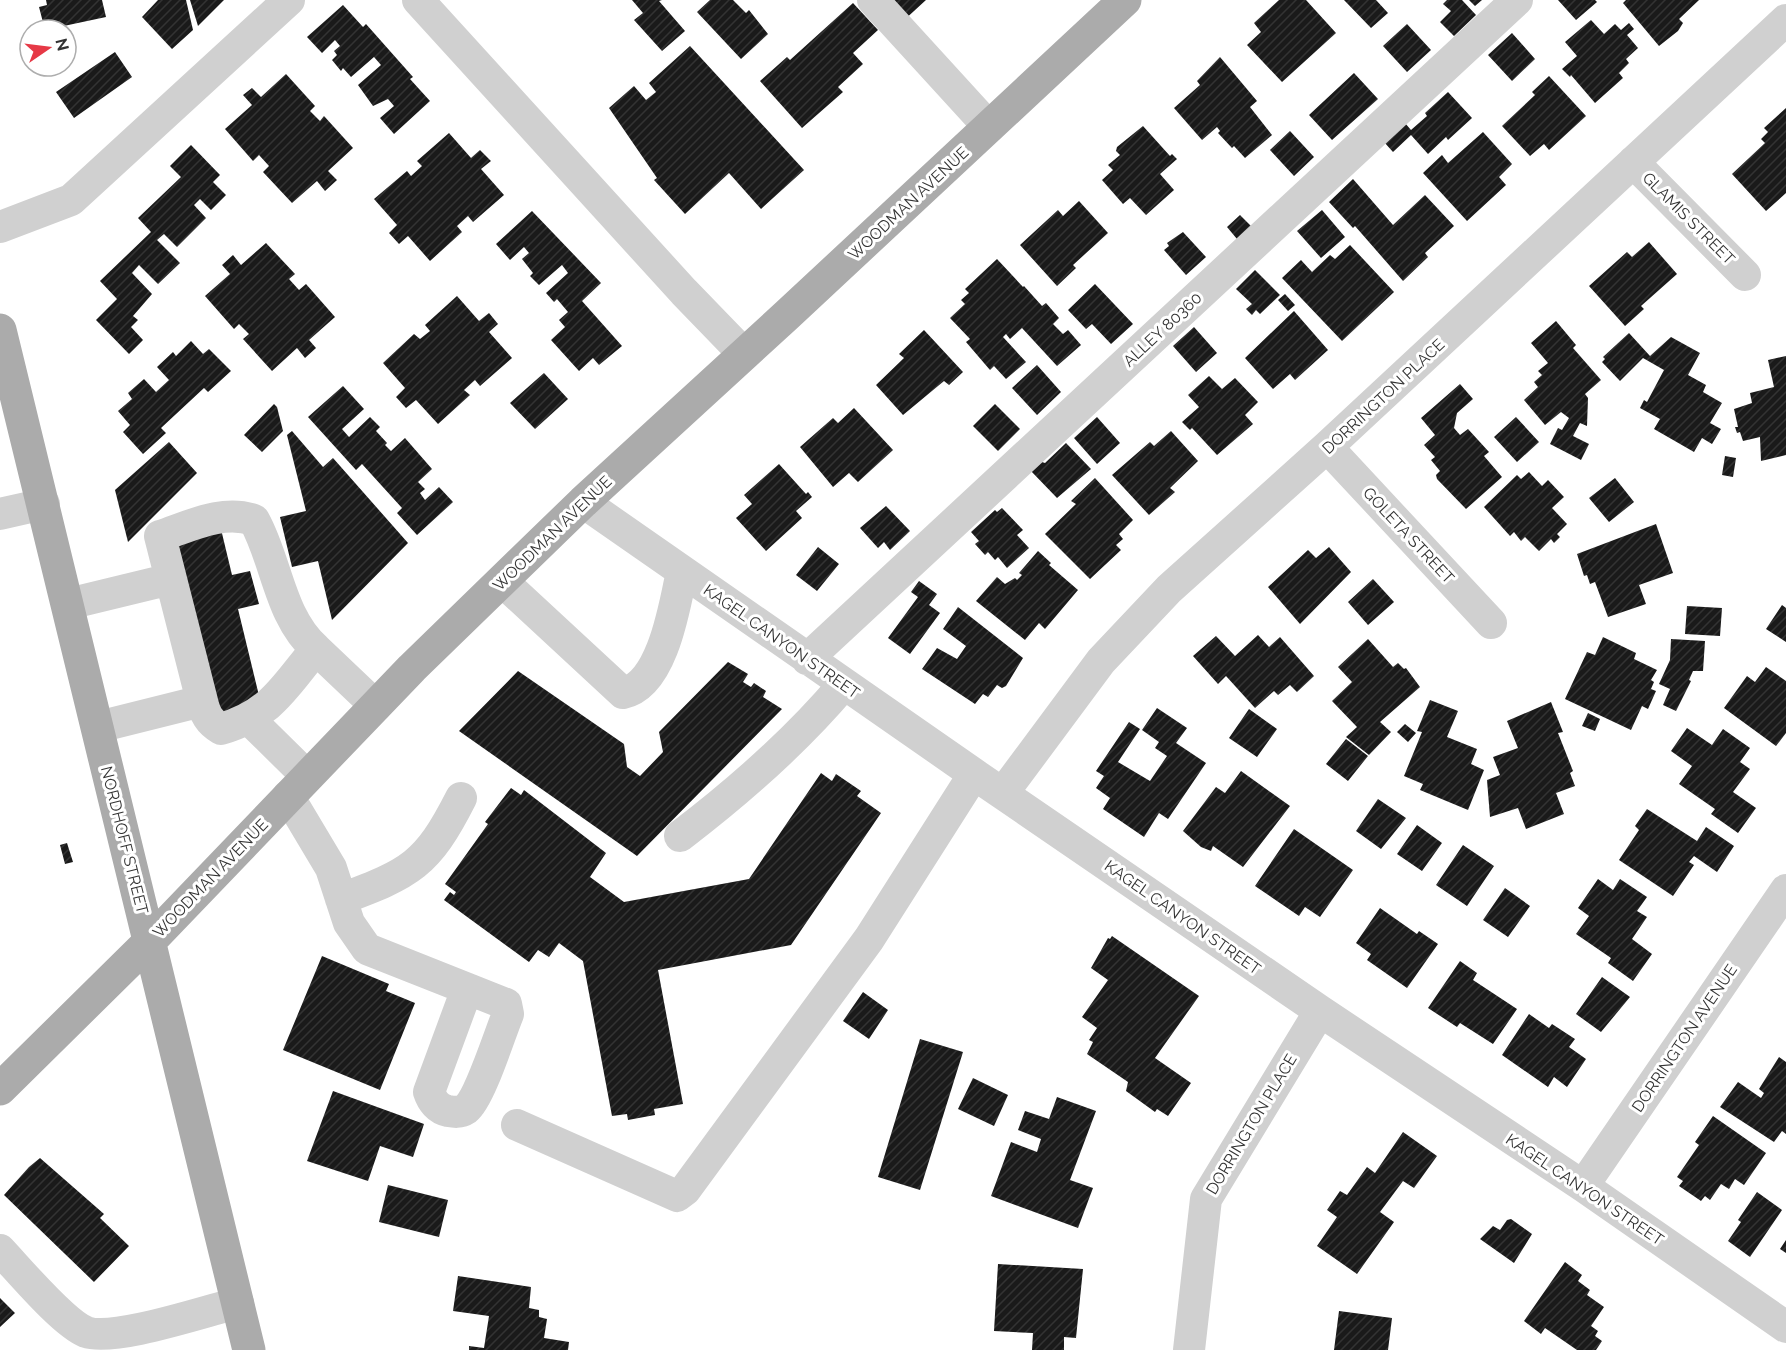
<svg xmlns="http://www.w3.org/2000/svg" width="1786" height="1350" font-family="Raleway,sans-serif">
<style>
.building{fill:url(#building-hatch)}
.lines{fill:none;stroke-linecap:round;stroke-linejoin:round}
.minor{stroke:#d0d0d0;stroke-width:32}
.major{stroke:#ababab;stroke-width:33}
.labels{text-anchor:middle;stroke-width:6;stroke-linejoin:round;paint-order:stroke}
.street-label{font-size:16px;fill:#333;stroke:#fff}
</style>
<defs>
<pattern id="building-hatch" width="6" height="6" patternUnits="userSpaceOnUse" patternTransform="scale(1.5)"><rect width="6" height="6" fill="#1a1a1a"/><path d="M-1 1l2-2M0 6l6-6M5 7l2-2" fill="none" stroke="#333"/></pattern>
</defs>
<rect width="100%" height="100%" fill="#fff"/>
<path class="building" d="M46 0H102L106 17 45 30 39 7 47 5Z
M158 0H186L193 30 172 49 142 17Z
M190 0H224L198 26Z
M632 0H662L659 1 685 31 662 51 634 20 643 13Z
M710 0H733L746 13 749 10 768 34 741 59 697 12Z
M881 0H926L902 22Z
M1279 0H1306L1336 33 1282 82 1247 45 1261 32 1254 23Z
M1344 0H1376L1388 13 1371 28Z
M1447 0H1462L1476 15 1454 36 1440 22 1451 11 1443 4Z
M1469 0H1482L1475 6Z
M1558 0H1595L1597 2 1576 20Z
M1626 0H1699L1679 19 1683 23 1678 31 1659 46 1623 3Z
M853 3 878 30 853 53 863 64 838 87 843 92 802 128 760 81 787 57 790 60Z
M343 5 363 27 366 24 413 77 410 79 430 101 394 134 380 118 394 106 388 99 373 106 358 85 381 65 374 57 351 77 343 68 341 71 332 60 337 55 334 51 340 46 335 40 322 53 307 37Z
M1591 20 1604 34 1615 24 1621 30 1629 23 1634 29 1627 35 1638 48 1626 59 1629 63 1619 73 1623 78 1595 103 1571 75 1570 77 1562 69 1577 56 1565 42Z
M1407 24 1431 50 1407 72 1383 46Z
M1512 33 1535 59 1512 81 1488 55Z
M690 46 804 170 761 209 729 173 685 214 654 180 657 178 609 108 634 86 646 100 656 92 649 83Z
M115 52 132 77 74 118 56 92Z
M1220 57 1257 101 1250 107 1272 135 1245 158 1234 146 1232 148 1218 133 1220 131 1217 127 1202 140 1174 108 1200 85 1197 81Z
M1354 73 1378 99 1332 140 1309 115Z
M286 74 315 106 310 111 320 121 324 116 353 148 328 171 337 180 325 191 317 181 292 203 263 172 269 166 259 155 253 161 225 129 252 105 243 95 252 88 261 97Z
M1549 76 1586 116 1549 150 1544 144 1530 156 1502 126 1535 95 1532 92Z
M1448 92 1472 118 1448 140 1446 137 1428 154 1411 135 1393 152 1384 142 1405 123 1411 130 1427 116 1425 113Z
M1786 108V193L1766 211 1732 174 1765 143 1761 139 1768 132 1764 128Z
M1143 126 1170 156 1172 154 1177 159 1160 174 1174 190 1146 215 1130 198 1123 204 1102 180 1113 170 1108 165 1120 155 1116 151 1117 147Z
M1290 131 1314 157 1294 176 1270 150Z
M1483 132 1512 164 1499 177 1506 185 1467 221 1423 173 1442 155 1448 163Z
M449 133 471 158 480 150 491 161 481 169 504 195 473 222 468 216 457 226 462 232 430 261 408 236 399 244 389 233 397 225 374 199 407 171 411 176 422 166 417 161Z
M191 145 220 175 213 182 226 195 211 210 200 199 194 205 206 218 177 247 164 234 157 240 180 263 158 284 139 265 132 273 152 294 133 316 138 320 131 327 143 340 129 354 96 320 117 299 100 281 151 232 138 218 181 177 170 166Z
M1353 179 1393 225 1425 195 1454 226 1425 253 1428 257 1403 281 1355 226 1353 228 1329 202Z
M1079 201 1108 233 1073 265 1076 268 1057 286 1020 245 1058 210 1063 216Z
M1322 210 1345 237 1321 258 1297 231Z
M532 211 601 283 582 301 622 346 599 365 593 358 579 371 551 340 565 327 559 320 568 312 557 299 554 302 546 293 568 273 562 265 539 285 530 276 533 273 522 259 529 253 524 247 510 260 496 244Z
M1240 215 1251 226 1237 239 1227 227Z
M1183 232 1206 257 1186 275 1164 250 1169 246 1167 243Z
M1649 242 1677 274 1641 306 1644 309 1625 326 1589 286 1627 252 1632 257Z
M266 243 295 274 289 279 299 290 306 284 335 317 309 340 316 348 305 358 297 348 272 371 243 339 249 334 239 324 234 329 205 296 230 274 222 265 233 255 241 265Z
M1350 245 1394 292 1342 341 1282 278 1301 260 1312 272 1330 255 1335 259Z
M997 259 1023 287 1024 286 1042 306 1046 303 1059 318 1053 324 1063 334 1068 330 1081 345 1057 366 1022 328 1010 339 1006 334 1003 337 1026 362 1006 379 994 366 990 370 966 342 970 339 950 318 965 304 961 300 969 293 965 289Z
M1255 270 1280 295 1260 314 1256 310 1252 315 1246 309 1252 304 1236 289Z
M1095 284 1133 324 1111 344 1092 324 1086 329 1068 310Z
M1285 294 1295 305 1288 311 1278 300Z
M457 296 479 321 489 313 498 324 489 332 512 358 480 386 475 380 464 390 470 395 438 424 416 400 406 408 396 397 405 388 383 363 414 334 420 339 430 331 425 325Z
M1294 311 1328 350 1295 380 1290 374 1273 389 1245 358Z
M1556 321 1576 345 1573 348 1601 380 1585 394 1588 398 1587 426 1580 423 1573 436 1589 444 1581 460 1550 444 1558 428 1562 430 1569 418 1561 412 1545 425 1524 400 1538 387 1534 382 1542 375 1538 371 1548 363 1531 343Z
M1194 327 1217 353 1196 372 1173 346Z
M924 330 963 372 949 385 944 381 903 415 876 385 904 358 899 354Z
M1629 333 1650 356 1671 337 1700 353 1688 375 1706 385 1703 392 1722 403 1710 423 1721 429 1712 444 1702 438 1694 452 1654 429 1660 419 1640 408 1644 400 1647 402 1664 370 1643 358 1620 381 1602 362 1605 359 1603 357Z
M191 341 203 354 209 349 231 371 208 392 204 388 161 428 166 433 143 454 123 432 130 425 118 411 132 399 128 393 144 379 156 392 169 380 157 367 173 352 176 356Z
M1786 356V455L1761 461 1760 437 1743 441 1740 432 1737 433 1735 427H1738L1734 409 1752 403 1750 393 1774 387 1768 360Z
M1037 365 1061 392 1037 415 1012 388Z
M544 373 568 399 535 429 510 403Z
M1209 376 1222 389 1235 378 1258 402 1245 415 1253 424 1217 455 1192 428 1190 430 1182 422 1199 407 1188 395Z
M1460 384 1473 399 1457 413 1454 428 1460 435 1468 429 1489 452 1484 456 1502 477 1466 509 1437 479 1436 475 1440 471 1431 460 1435 457 1424 445 1435 435 1421 418Z
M343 386 364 409 342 429 349 437 370 417 380 427 376 431 387 443 385 445 391 451 405 438 432 469 418 482 425 489 420 493 425 500 439 487 453 502 417 535 397 513 402 508 362 464 356 470 308 417Z
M274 404 277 407 283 431 262 452 244 435Z
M995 404 1020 429 998 451 973 426Z
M854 408 893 450 858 482 849 473 833 487 800 447 833 418 838 423Z
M1097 417 1120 443 1097 464 1074 438Z
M1516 417 1539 442 1517 462 1494 437Z
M292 431 323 467 333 458 408 543 332 620 318 561 292 567 280 517 306 511 287 435Z
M1171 431 1198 461 1170 488 1175 492 1149 515 1112 475 1150 442 1154 446Z
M169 442 197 473 128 542 115 490Z
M1066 443 1091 469 1057 498 1030 470 1039 461 1045 463Z
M1725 456 1736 458 1733 477 1722 475Z
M779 464 806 494 808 492 812 497 796 511 802 518 766 551 736 518 752 504 744 495Z
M1529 472 1542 486 1548 480 1564 497 1552 508 1567 524 1557 534 1560 537 1554 543 1551 539 1539 551 1525 537 1521 541 1514 532 1510 536 1484 507 1517 475 1521 479Z
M1095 478 1133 520 1119 534 1123 539 1116 545 1121 550 1090 579 1045 534 1076 504 1071 501Z
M1615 478 1634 502 1609 522 1589 498Z
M886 506 910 531 890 550 884 542 878 548 860 528Z
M1002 508 1023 530 1017 535 1029 548 1007 568 998 557 995 560 988 552 985 555 975 544 979 541 971 532 995 510 997 512Z
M1656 524 1673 573 1639 585 1646 604 1608 617 1595 582 1590 584 1587 575 1584 576 1577 554Z
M220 525 232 575 250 571 259 604 238 609 261 704 217 715 174 536Z
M818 547 839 564 817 591 796 575Z
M1329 547 1351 572 1300 624 1268 587 1308 550 1316 558Z
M1038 551 1051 563 1049 565 1078 590 1045 629 1039 623 1025 640 976 601 997 577 1005 584 1015 578 1017 580 1022 575 1019 573Z
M1373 579 1394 602 1368 625 1348 602Z
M919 581 937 594 929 605 940 613 910 654 888 638 918 597 911 592Z
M1782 605 1786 608V642L1766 629Z
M1687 606 1722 608 1720 636 1685 634Z
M958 607 1023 658 1006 686 1002 688 997 685 988 697 983 694 975 704 922 669 937 648 957 659 966 646 943 629Z
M1258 635 1269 647 1280 637 1314 676 1297 692 1290 685 1278 695 1274 691 1255 708 1226 676 1218 684 1193 656 1216 636 1235 656Z
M1603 637 1636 653 1634 659 1657 670 1651 680 1654 682 1651 689 1656 691 1648 709 1642 706 1631 730 1565 699 1587 652 1595 655Z
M1368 639 1393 667 1398 663 1404 669 1406 668 1420 687 1380 722 1391 732 1369 755 1346 737 1357 727 1332 701 1352 682 1338 667Z
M1671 639 1705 641 1703 671H1693L1689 680 1691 681 1676 711 1663 705 1670 689 1659 684 1670 660Z
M728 662 748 674 743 682 751 687 754 683 766 691 763 697 782 709 637 856 459 731 518 671 624 744 627 767 640 776 663 752 659 732Z
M1766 667 1786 681V733L1776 746 1724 708 1747 676 1755 682Z
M1430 700 1458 711 1447 737 1477 749 1471 764 1484 770 1468 810 1420 790 1423 784 1404 776 1422 732 1417 731Z
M1551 702 1563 732 1558 733 1573 771 1570 773 1575 786 1556 793 1564 814 1526 829 1518 808 1490 817 1487 780 1500 775 1493 757 1518 748 1507 721Z
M1157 708 1187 728 1176 743 1206 763 1168 819 1159 813 1144 837 1103 809 1110 798 1096 788 1104 776 1096 771 1129 722 1140 729 1118 762 1150 781 1167 756 1155 748 1159 742 1142 730Z
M1249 709 1277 729 1257 757 1229 738Z
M1588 713 1600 719 1595 731 1582 726Z
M1405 724 1416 733 1408 742 1397 732Z
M1687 728 1712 745 1723 729 1750 748 1740 762 1750 769 1733 792 1756 808 1738 833 1711 814 1715 809 1679 784 1692 766 1671 751Z
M1346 739 1368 756 1348 781 1326 764Z
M1241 771 1290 806 1243 867 1213 846 1211 851 1201 847 1183 831 1216 787 1225 793Z
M821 773 832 781 836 774 861 791 857 796 881 813 791 945 658 970 683 1104 654 1109 655 1115 628 1120 627 1114 612 1116 583 961 559 943 549 957 538 950 529 962 444 900 450 892 454 895 456 892 445 884 488 824 485 822 511 788 521 795 524 790 606 853 590 877 624 902 749 879Z
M1378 799 1406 818 1381 849 1356 831Z
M1647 809 1697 841 1706 827 1734 846 1717 872 1694 856 1689 862 1694 865 1673 896 1619 860 1639 830 1635 826Z
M1417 825 1442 843 1422 871 1397 854Z
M1294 829 1353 870 1320 917 1305 907 1299 916 1255 886Z
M67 843 73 862 65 864 60 845Z
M1463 845 1494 866 1467 906 1436 885Z
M1598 879 1613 890 1620 879 1647 897 1637 911 1647 917 1632 939 1652 954 1633 981 1608 963 1611 958 1576 934 1589 916 1578 908Z
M1505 888 1530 906 1508 937 1483 920Z
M1380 908 1417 934 1419 931 1438 944 1407 988 1367 960 1371 954 1356 943Z
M1112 936 1199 996 1155 1058 1191 1083 1168 1116 1157 1109 1155 1112 1126 1091 1128 1082 1087 1054 1093 1042 1089 1040 1097 1028 1082 1017 1108 980 1091 968 1108 938 1110 939Z
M322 956 389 984 386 991 415 1003 380 1090 283 1050Z
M1460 961 1477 973 1473 980 1517 1009 1493 1044 1460 1023 1457 1027 1428 1008Z
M1602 977 1630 997 1601 1032 1576 1014Z
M863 992 888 1010 869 1039 843 1021Z
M1529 1014 1549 1028 1552 1024 1575 1039 1569 1047 1586 1059 1567 1087 1554 1077 1548 1087 1502 1055Z
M920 1039 963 1052 920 1190 878 1177Z
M1779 1057 1786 1062V1134L1782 1131 1774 1142 1720 1107 1738 1082 1761 1098 1764 1093 1759 1089Z
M973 1078 1008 1095 994 1126 958 1109Z
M333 1091 424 1124 413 1157 380 1146 368 1181 307 1161Z
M1057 1097 1096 1111 1070 1180 1093 1188 1078 1228 991 1196 1011 1142 1037 1152 1041 1139 1018 1130 1025 1111 1049 1119Z
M1713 1116 1766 1153 1744 1185 1735 1179 1729 1189 1721 1184 1710 1200 1705 1196 1701 1201 1679 1186 1683 1181 1677 1177 1699 1145 1695 1142Z
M1403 1132 1437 1156 1414 1188 1403 1181 1380 1212 1394 1222 1357 1274 1317 1246 1337 1217 1327 1210 1340 1191 1347 1195 1367 1167 1375 1173Z
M40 1158 104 1214 100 1218 129 1246 94 1282 4 1195 29 1167Z
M388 1185 448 1200 439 1237 379 1222Z
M1757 1192 1782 1210 1750 1257 1728 1241 1741 1222 1738 1220Z
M1511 1219 1532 1234 1514 1263 1480 1239 1493 1226 1500 1230 1507 1220Z
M1786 1240V1253L1780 1249Z
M1565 1262 1582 1275 1578 1281 1590 1290 1587 1295 1604 1307 1591 1326 1598 1331 1595 1336 1602 1341 1596 1350H1577L1545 1328 1541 1334 1524 1321Z
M998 1264 1083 1269 1076 1338 1064 1337V1350H1032L1033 1333 994 1331Z
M458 1276 531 1287 529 1308 539 1310V1317L547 1319 544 1338 569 1342 568 1350H469V1346L484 1348 489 1316 453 1311Z
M0 1298 15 1313 0 1327Z
M1339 1311 1392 1318 1388 1350H1334Z"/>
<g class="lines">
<path class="minor" d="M418 0 684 292 744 354
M873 0 989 127
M1633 162 1745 275
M0 227 71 200 289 0
M1327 447 1491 623
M583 502 974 774 1320 1011 1583 1186 1786 1327
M0 514 44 504
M502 581 623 693C663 685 675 604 682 571
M68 604 171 579
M316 649C284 687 272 714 221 729 209 722 205 714 202 701L160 536C190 526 223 509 254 520 277 561 279 616 316 649L376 706
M807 659 1517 0
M250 720 307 776
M98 727 202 701
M1003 793 1101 661 1169 589 1327 447 1786 20
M288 796 331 868 349 923 367 949 506 1004 508 1014C500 1033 480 1098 466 1109 460 1113 454 1112 448 1111 438 1109 432 1101 429 1092L467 989
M680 836C739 791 796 741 844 684
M341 899C411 873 427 865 461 798
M517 1125 677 1196 685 1190 869 939 974 774
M1583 1186 1786 890
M0 1250C19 1270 63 1323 86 1332 114 1342 205 1311 238 1303
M1189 1350 1206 1199 1320 1011"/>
<path class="major" d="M0 330 249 1350
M0 1089 150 941 412 668 583 502 787 315 1125 0"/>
</g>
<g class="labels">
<g class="street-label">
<text transform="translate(908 203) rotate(-43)" y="6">WOODMAN AVENUE</text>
<text transform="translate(1689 218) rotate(45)" y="6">GLAMIS STREET</text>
<text transform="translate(1162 329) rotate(-43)" y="6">ALLEY 80360</text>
<text transform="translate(1383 396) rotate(-43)" y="6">DORRINGTON PLACE</text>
<text transform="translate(552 533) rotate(-44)" y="6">WOODMAN AVENUE</text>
<text transform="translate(1409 535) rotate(47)" y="6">GOLETA STREET</text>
<text transform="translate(782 641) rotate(35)" y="6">KAGEL CANYON STREET</text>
<text transform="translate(125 840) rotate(76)" y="6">NORDHOFF STREET</text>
<text transform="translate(210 878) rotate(-46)" y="6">WOODMAN AVENUE</text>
<text transform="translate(1183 917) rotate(35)" y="6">KAGEL CANYON STREET</text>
<text transform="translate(1684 1038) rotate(-56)" y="6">DORRINGTON AVENUE</text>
<text transform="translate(1251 1124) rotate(-59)" y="6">DORRINGTON PLACE</text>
<text transform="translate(1585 1189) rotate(34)" y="6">KAGEL CANYON STREET</text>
</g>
</g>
<g transform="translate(48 48) rotate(76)"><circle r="28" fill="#ffffff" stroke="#adadad" stroke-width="1.5"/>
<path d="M0-4.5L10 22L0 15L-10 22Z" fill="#e63946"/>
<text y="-9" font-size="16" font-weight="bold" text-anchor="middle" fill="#333333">N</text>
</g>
</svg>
